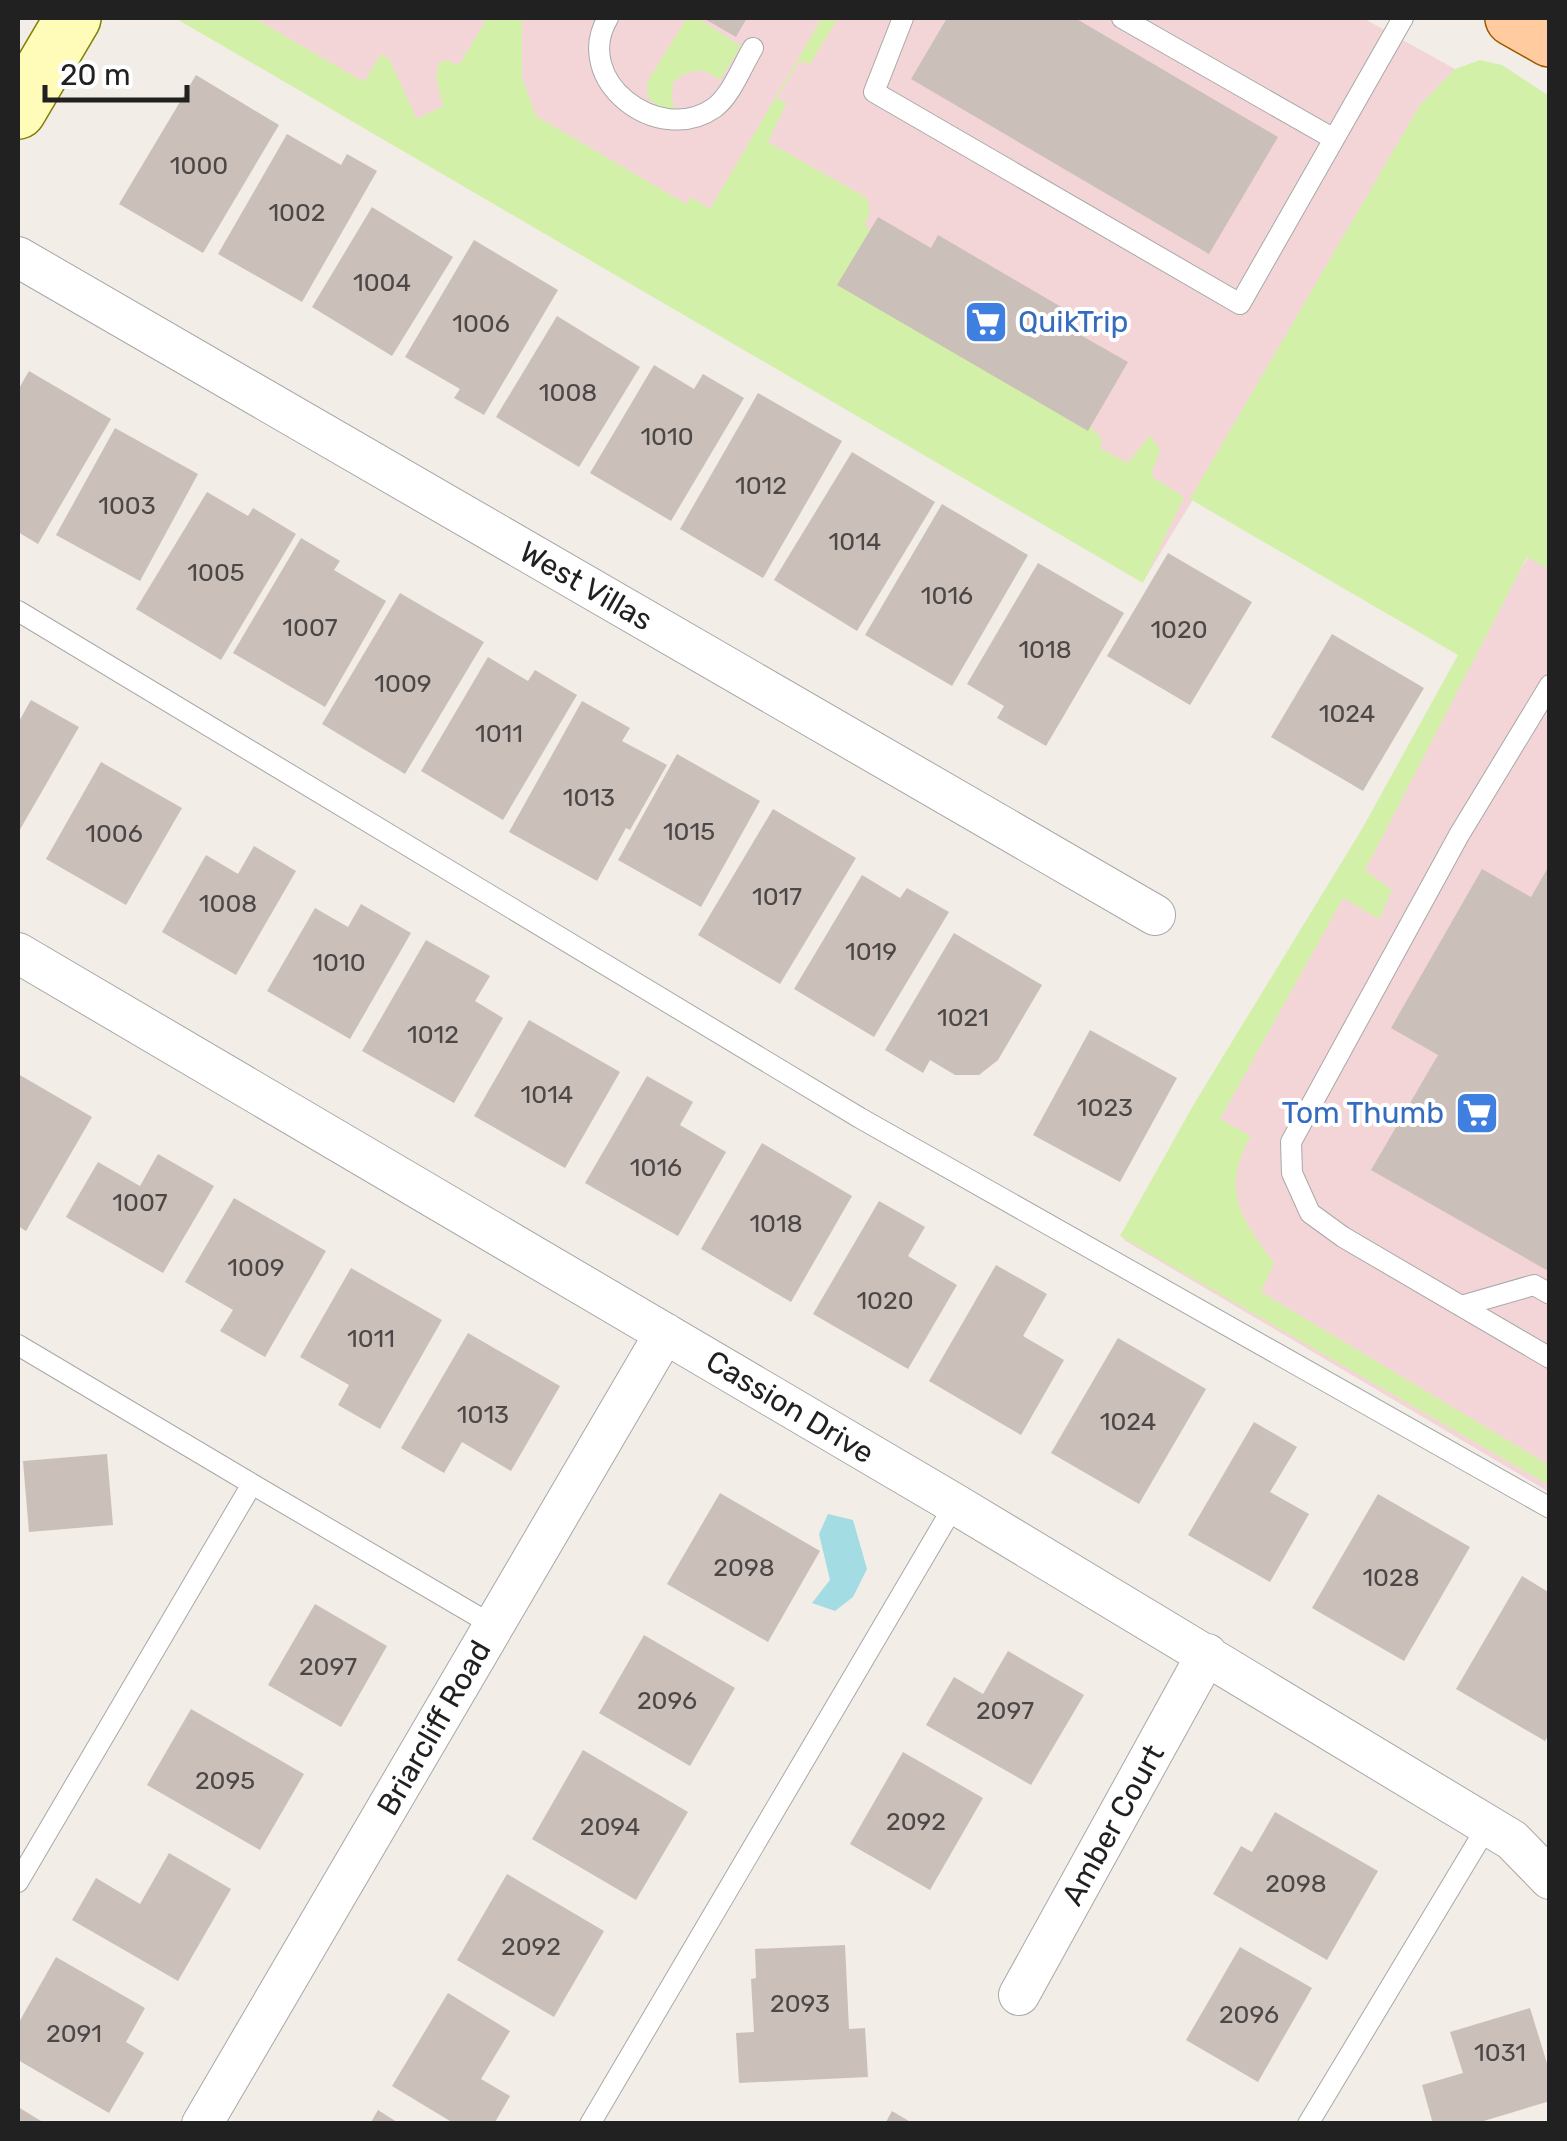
<svg xmlns="http://www.w3.org/2000/svg" width="1567" height="2141" font-family="Rubik,sans-serif">
<style>
.commercial{fill:#f4d5d7}
.grass{fill:#d3f0a8}
.water{fill:#a3dce3}
.building{fill:#cbbfb9}
.lines{fill:none;stroke-linecap:round;stroke-linejoin:round}
.lane-casing{stroke:#a8a8a8;stroke-width:22}
.street-casing{stroke:#a8a8a8;stroke-width:42}
.secondary-casing{stroke:#808000;stroke-width:58}
.primary-casing{stroke:#9e5900;stroke-width:58}
.lane{stroke:#fff;stroke-width:20}
.street{stroke:#fff;stroke-width:40}
.secondary{stroke:#fffbb8;stroke-width:55}
.primary{stroke:#ffcb9f;stroke-width:55}
.labels{text-anchor:middle;stroke-width:8;stroke-linejoin:round;paint-order:stroke}
.number-label{font-size:25px;fill:#4c4847}
.shop-label{font-size:30px;fill:#366cbe;stroke:#fff;text-anchor:start}
.street-label{font-size:30px;fill:#212121;stroke:#fff}
</style>
<rect width="100%" height="100%" fill="#f2ede7"/>
<path class="commercial" d="M188 18H1363L1455 69 1144 580Z
M1549 523V1492L1124 1240 1362 829Z"/>
<path class="grass" d="M175 18H254L364 82 381 54 389 59 417 119 443 106 436 76 439 63 446 60 459 65 487 18H522V77L536 116 686 204 691 197 710 209 822 18H838L810 64 799 61 777 98 786 104 768 142 867 198 870 212 865 225 1083 418 1101 438V449L1128 463 1150 435 1160 450 1151 476 1184 497 1143 583Z
M687 18H697L741 46 720 80C701 67 693 68 674 81L671 96 675 110 672 112 656 105 648 97 647 82Z
M1480 60 1502 65 1549 96V569L1527 557 1365 870 1392 890 1379 919 1343 898 1220 1119 1251 1136C1220 1190 1241 1218 1274 1263L1261 1292 1549 1465V1485L1120 1236 1194 1104 1362 829 1458 655 1190 499 1420 105 1455 69Z"/>
<path class="water" d="M828 1514 853 1520 867 1569 853 1597 835 1611 812 1603 830 1580 819 1534Z"/>
<path class="building" d="M703 18H747L736 37Z
M947 18H1075L1278 137 1209 254 911 79Z
M196 75 279 125 203 253 119 204Z
M287 134 341 165 347 154 377 171 302 302 218 254Z
M372 207 453 257 392 356 312 307Z
M878 217 931 248 938 235 1075 315 1068 328 1128 362 1088 431 837 285Z
M474 240 558 290 484 415 454 398 460 389 405 357Z
M557 316 640 367 579 467 496 417Z
M654 365 694 389 703 374 744 398 671 521 590 473Z
M29 371 111 419 38 544 18 532V390Z
M758 393 842 441 763 578 680 529Z
M115 428 198 474 140 581 56 535Z
M852 452 935 502 857 631 774 580Z
M207 492 248 516 253 508 296 534 221 660 136 609Z
M942 504 1028 555 952 686 865 635Z
M301 538 340 561 334 570 386 601 325 707 233 653Z
M1168 553 1252 602 1190 705 1107 656Z
M1038 563 1124 613 1046 746 997 718 1004 706 967 684Z
M400 593 484 642 405 774 322 724Z
M1332 634 1424 688 1363 791 1271 737Z
M488 657 528 681 535 670 577 695 503 820 421 771Z
M31 700 79 727 18 833V723Z
M582 701 630 728 622 741 667 765 630 830 626 828 597 881 509 832Z
M677 754 760 801 701 907 618 860Z
M101 762 182 808 126 905 46 859Z
M773 809 856 858 780 984 698 935Z
M254 846 296 871 236 975 162 932 206 855 238 874Z
M1550 864V1272L1371 1170 1438 1055 1391 1028 1482 869 1531 897Z
M862 875 900 898 907 888 949 912 874 1037 794 989Z
M361 904 411 933 350 1039 267 991 315 908 348 927Z
M954 933 1042 985 998 1060 979 1075H955L930 1060 923 1073 885 1050Z
M426 940 490 976 475 1001 503 1018 454 1103 362 1051Z
M529 1020 620 1072 565 1168 474 1116Z
M1090 1030 1177 1078 1120 1182 1033 1135Z
M18 1074 92 1117 26 1231 18 1226Z
M647 1076 693 1102 680 1125 726 1152 678 1236 585 1183Z
M762 1143 852 1196 791 1302 701 1249Z
M158 1154 214 1186 163 1273 66 1217 98 1162 140 1186Z
M234 1198 326 1251 265 1357 220 1331 233 1310 185 1282Z
M879 1201 925 1227 908 1256 957 1285 908 1369 813 1314Z
M996 1265 1047 1294 1023 1336 1064 1360 1021 1435 929 1381Z
M351 1268 442 1320 380 1429 338 1405 349 1385 300 1357Z
M468 1333 560 1386 511 1471 462 1442 444 1473 401 1448Z
M1118 1338 1206 1389 1139 1504 1051 1453Z
M1254 1422 1297 1447 1270 1492 1309 1514 1270 1582 1188 1535Z
M107 1454 113 1525 29 1532 23 1461Z
M720 1493 820 1551 768 1642 667 1584Z
M1378 1494 1470 1547 1404 1661 1312 1608Z
M1522 1576 1550 1593V1733L1545 1741 1456 1689Z
M315 1604 387 1646 341 1727 268 1685Z
M644 1635 735 1688 690 1766 599 1713Z
M1008 1651 1084 1695 1031 1785 926 1725 954 1677 983 1694Z
M191 1709 304 1774 260 1850 147 1785Z
M583 1750 688 1812 636 1900 532 1839Z
M903 1752 983 1798 930 1890 850 1844Z
M1275 1812 1378 1871 1327 1960 1213 1894 1241 1846 1252 1852Z
M169 1853 231 1889 178 1981 72 1920 96 1878 140 1904Z
M507 1874 604 1931 554 2017 457 1960Z
M845 1945 849 2029 865 2028 868 2077 739 2083 736 2033 754 2032 751 1979 756 1978 755 1949Z
M1240 1947 1312 1988 1258 2082 1186 2040Z
M56 1957 145 2008 126 2042 144 2053 109 2113 18 2060V2024Z
M448 1993 510 2031 481 2079 510 2096 494 2124H455L392 2086Z
M1530 2008 1550 2073V2101L1474 2124H1433L1422 2085 1463 2073 1450 2032Z
M18 2107 46 2124H18Z
M378 2110 400 2124H370Z
M892 2111 914 2124H885Z"/>
<g class="lines">
<g class="lane-casing">
<path id="lane" d="M608 18C571 80 658 147 714 108 731 96 742 66 753 48
M903 18 874 92 1240 304 1403 18
M1122 18 1334 139
M18 611 860 1118 1550 1508
M1550 685 1459 835 1291 1142 1292 1173 1310 1213 1343 1237 1550 1358
M1461 1306 1534 1285 1550 1294
M18 1345 252 1484
M18 1882 252 1484 494 1626
M590 2124 955 1504
M1308 2124 1488 1825"/>
</g>
<g class="street-casing">
<path id="street" d="M18 257 1155 915
M18 953 955 1504 1512 1840 1550 1879
M1019 1995 1207 1654
M202 2124 665 1333"/>
</g>
<g class="secondary-casing">
<path id="secondary" d="M18 111 73 18"/>
</g>
<g class="primary-casing">
<path id="primary" d="M1513 18 1550 39"/>
</g>
<use href="#lane" class="lane"/>
<use href="#street" class="street"/>
<use href="#secondary" class="secondary"/>
<use href="#primary" class="primary"/>
</g>
<defs>
<g id="supermarket-square" transform="scale(2.25)"><rect x="-9" y="-9" width="18" height="18" rx="4" fill="#3f7fe0" stroke="#fff"/><path d="M-6-5.5h2.5l.6 2H6L4.5 2H-2.5L-4.4-4H-6ZM-1.5 3.2a1.3 1.3 0 1 0 .1 0ZM3 3.2a1.3 1.3 0 1 0 .1 0Z" fill="#fff"/></g>
</defs>
<g fill-rule="evenodd">
<use href="#supermarket-square" x="986" y="322"/>
<use href="#supermarket-square" x="1477" y="1113"/>
</g>
<g class="labels">
<g class="number-label">
<text x="199" y="174">1000</text>
<text x="297" y="221">1002</text>
<text x="382" y="291">1004</text>
<text x="481" y="332">1006</text>
<text x="568" y="401">1008</text>
<text x="667" y="445">1010</text>
<text x="761" y="494">1012</text>
<text x="127" y="514">1003</text>
<text x="855" y="550">1014</text>
<text x="216" y="581">1005</text>
<text x="947" y="604">1016</text>
<text x="310" y="636">1007</text>
<text x="1179" y="638">1020</text>
<text x="1045" y="658">1018</text>
<text x="403" y="692">1009</text>
<text x="1347" y="722">1024</text>
<text x="499" y="742">1011</text>
<text x="589" y="806">1013</text>
<text x="689" y="840">1015</text>
<text x="114" y="842">1006</text>
<text x="777" y="905">1017</text>
<text x="228" y="912">1008</text>
<text x="871" y="960">1019</text>
<text x="339" y="971">1010</text>
<text x="963" y="1026">1021</text>
<text x="433" y="1043">1012</text>
<text x="547" y="1103">1014</text>
<text x="1105" y="1116">1023</text>
<text x="656" y="1176">1016</text>
<text x="140" y="1211">1007</text>
<text x="776" y="1232">1018</text>
<text x="256" y="1276">1009</text>
<text x="885" y="1309">1020</text>
<text x="371" y="1347">1011</text>
<text x="483" y="1423">1013</text>
<text x="1128" y="1430">1024</text>
<text x="744" y="1576">2098</text>
<text x="1391" y="1586">1028</text>
<text x="328" y="1675">2097</text>
<text x="667" y="1709">2096</text>
<text x="1005" y="1719">2097</text>
<text x="225" y="1789">2095</text>
<text x="916" y="1830">2092</text>
<text x="610" y="1835">2094</text>
<text x="1296" y="1892">2098</text>
<text x="531" y="1955">2092</text>
<text x="800" y="2012">2093</text>
<text x="1249" y="2023">2096</text>
<text x="74" y="2042">2091</text>
<text x="1500" y="2061">1031</text>
</g>
<g class="shop-label">
<text x="1018" y="332">QuikTrip</text>
<text x="1444" y="1123" text-anchor="end">Tom Thumb</text>
</g>
<g class="street-label">
<text transform="translate(586 586) rotate(30)" y="10">West Villas</text>
<text transform="translate(790 1407) rotate(31)" y="10">Cassion Drive</text>
<text transform="translate(434 1728) rotate(-60)" y="10">Briarcliff Road</text>
<text transform="translate(1113 1825) rotate(-61)" y="10">Amber Court</text>
</g>
</g>
<rect width="1567" height="2141" fill="none" stroke="#212121" stroke-width="40"/>
<path d="M45 85v15h142v-15" fill="none" stroke="#212121" stroke-width="5"/>
<text x="60" y="85" font-size="30" fill="#212121" stroke="#ffffff" stroke-width="8" paint-order="stroke">20 m</text>
</svg>
